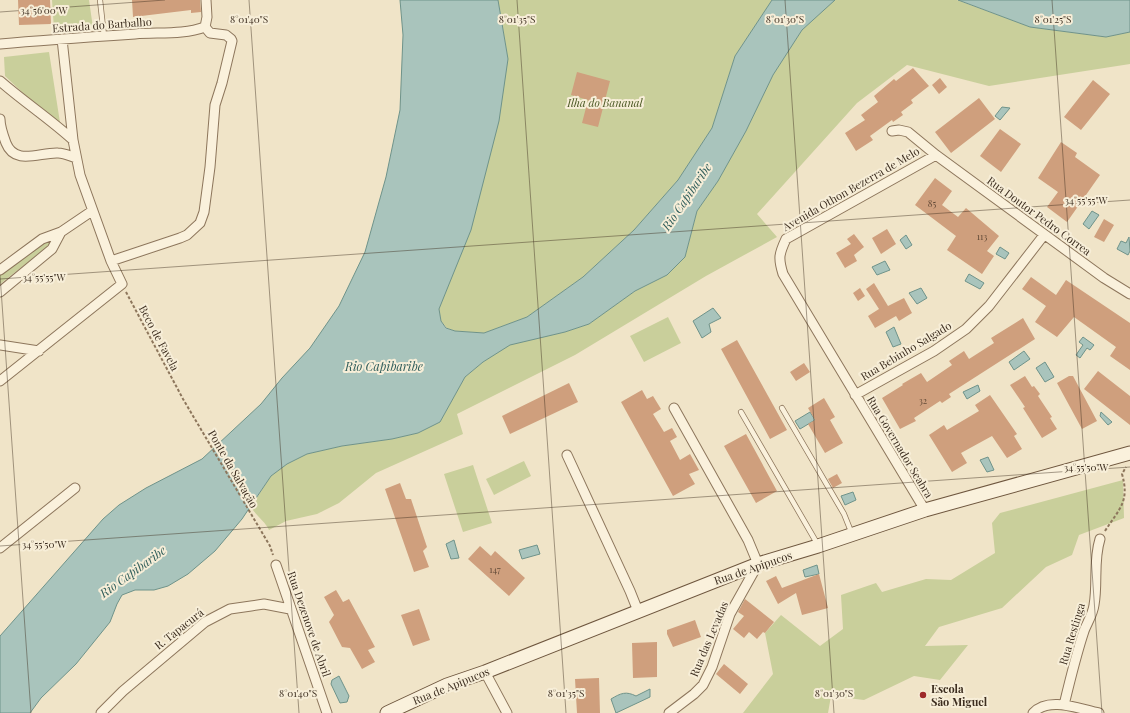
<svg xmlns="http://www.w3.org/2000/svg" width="1130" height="713" font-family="'Playfair Display',serif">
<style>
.green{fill:#c9cf9b}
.water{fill:#a9c4bc;stroke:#6f938a}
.building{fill:#cf9f7d}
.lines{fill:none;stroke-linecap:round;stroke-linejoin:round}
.service-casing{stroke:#8d765c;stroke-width:6}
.minor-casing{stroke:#8d765c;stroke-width:11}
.secondary-casing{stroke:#6f573f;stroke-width:15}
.path{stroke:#8d765c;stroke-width:2;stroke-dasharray:3 2;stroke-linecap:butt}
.service{stroke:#faf1dc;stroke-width:4.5}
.minor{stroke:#faf1dc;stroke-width:9}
.secondary{stroke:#faf1dc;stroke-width:13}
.ticks{fill:none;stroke:#3d2e20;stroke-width:1;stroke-opacity:0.45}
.poi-dot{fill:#9e2a2b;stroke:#f7eed8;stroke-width:1.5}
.labels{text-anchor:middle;stroke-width:4;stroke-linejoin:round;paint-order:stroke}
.number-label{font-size:9px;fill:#624a37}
.street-label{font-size:11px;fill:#3d2e20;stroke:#f7eed8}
.park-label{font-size:11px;font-style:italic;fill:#4d5a26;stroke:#f7eed8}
.poi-label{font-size:11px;font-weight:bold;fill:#3d2e20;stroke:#f7eed8;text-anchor:start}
.water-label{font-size:12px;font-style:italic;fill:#2f5d5a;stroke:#f7eed8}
.ticks-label{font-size:10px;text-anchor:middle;fill:#3d2e20;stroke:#f7eed8;stroke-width:4;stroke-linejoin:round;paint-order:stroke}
</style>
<rect width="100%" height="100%" fill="#f0e4c8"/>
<path class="green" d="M52 0H89L93 28 54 29Z
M498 0H772L735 56 712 128 678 180 634 230 583 277 527 317 484 333 455 331 447 328 441 321 439 309 446 289 508 59Z
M834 0H957L1030 27 1106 37 1130 32V64L989 86 907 65 857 103 757 214 777 237 706 276 575 355 457 414 463 434 376 473 339 503 317 514 286 521 269 530C265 521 256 516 251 507L271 476 287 464 307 454 342 446 392 439 418 433 440 422 465 377 483 362 510 344 565 332 589 324 635 291 667 275 685 257 697 211 718 181 746 131 773 75 802 30Z
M49 52 61 129 5 76 4 57Z
M46 241 51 244 0 284V275Z
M668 317 681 343 644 362 630 336Z
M524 461 531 476 494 495 486 479Z
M473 465 492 523 463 532 444 474Z
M1123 480 1124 518 1079 535 1072 555 1046 567 1002 608 939 627 925 646 968 645 940 680 914 676 864 700 831 696 828 713H743L773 674 765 633 781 615 820 646 843 629 841 595 876 583 882 592 926 579 951 580 995 553 992 523 1000 513Z"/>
<path class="water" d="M400 0H498L508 59 499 121 471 230 439 309 441 321 446 328 455 331 484 333 527 317 583 277 634 230 678 180 712 128 735 56 772 0H835L802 30 773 75 746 131 718 181 697 211 685 257 667 275 635 291 589 324 565 332 510 345 483 362 465 377 440 422 418 433 392 439 342 446 307 454 287 464 271 476 242 519 215 551 188 574 168 586 154 590H135L122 595 117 604 110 622 76 664 41 698 30 713H0V636L103 519 119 505 146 488 202 459 261 404 282 378 310 348 339 306 365 252 386 177 400 110 403 35Z
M958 0H1130V32L1106 37 1030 27Z
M1002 107 1010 108 1000 120 995 116Z
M1092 211 1099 215 1089 229 1083 224Z
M906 235 912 245 906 249 900 240Z
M1129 237 1130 251 1128 255 1117 249 1121 241 1126 243Z
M1000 247 1009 253 1005 259 996 254Z
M885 261 890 270 877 275 872 267Z
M969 274 984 283 980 289 965 281Z
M921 288 927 298 917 304 909 293Z
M713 308 721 318 709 324 711 332 702 338 693 321Z
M894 327 901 344 893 347 886 332Z
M1083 337 1094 345 1090 350 1087 348 1080 358 1076 355 1083 345 1079 342Z
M1024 351 1030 359 1014 370 1009 362Z
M1045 362 1054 377 1045 382 1036 368Z
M978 385 980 391 967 399 963 392Z
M810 412 815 420 800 429 795 421Z
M1101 412 1112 422 1108 425 1100 416Z
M988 457 994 470 987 472 980 460Z
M853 492 856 500 845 505 841 496Z
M454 540 459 558 451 559 446 544Z
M537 545 540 554 522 559 519 550Z
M817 565 819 574 805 577 803 570Z
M339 676 349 696 347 702 340 703 331 684 332 680Z
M650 689V697L616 713 611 699C621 693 626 691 636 696Z"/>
<path class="building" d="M18 0H50L51 24 19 25Z
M132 0H200L201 12 191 13V10L133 17Z
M913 68 929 86 911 100 913 103 901 112 903 115 893 122 892 120 870 136 873 140 856 151 845 133 865 120 861 115 878 102 874 96 894 79 896 81Z
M577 72 610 81 598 127 582 123 588 100 571 95Z
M940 78 947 87 939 94 932 85Z
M1093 80 1110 94 1081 130 1064 117Z
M979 98 995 119 951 153 935 132Z
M1000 129 1021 144 1001 172 980 156Z
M1061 142 1077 153 1075 157 1100 175 1067 222 1047 207 1058 192 1038 178Z
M935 178 952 191 942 205 958 217 966 208 999 236 987 251 994 256 982 274 947 250 956 236 915 205Z
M1104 219 1114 225 1104 242 1094 237Z
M887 229 896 244 881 254 872 238Z
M854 234 864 247 854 255 857 261 845 268 836 253 851 244 847 239Z
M1031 277 1056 295 1066 280 1130 323V370L1110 356 1116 347 1074 317 1057 337 1035 322 1046 306 1022 289Z
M874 283 888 306 904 298 912 313 899 321 896 316 875 328 868 316 879 309 866 289Z
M860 288 865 296 858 301 853 293Z
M1023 318 1035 339 949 394 951 397 942 403 940 401 914 418 916 421 900 429 882 398 903 385 902 384 921 373 927 382 952 365 949 361 964 351 969 359 994 343 991 338Z
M737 340 787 430 770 439 721 349Z
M804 363 810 372 796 381 790 372Z
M1098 371 1130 396V425L1084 389Z
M1025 376 1032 387 1034 386 1040 394 1038 396 1052 417 1050 418 1057 429 1042 438 1023 408 1025 407 1010 385Z
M1069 376H1073L1097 421 1082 429 1057 383Z
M569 383 578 402 510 434 502 416Z
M642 390 647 399 653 396 661 409 653 414 664 432 672 428 677 437 670 441 680 460 690 454 699 470 689 474 695 484 673 496 621 402Z
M990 395 1017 434 1014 436 1022 449 1007 458 992 436 961 453 967 463 952 472 929 435 944 425 947 430 979 411 975 405Z
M824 398 835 417 830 420 843 443 825 453 808 424 815 420 808 408Z
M746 434 777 491 756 503 724 446Z
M837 474 842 483 833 488 828 479Z
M400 483 406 499H411L427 547 423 551 429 567 414 572 385 489Z
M480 546 491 556 495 551 525 578 509 596 468 559Z
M819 574 828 608 802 615 796 593 778 604 766 581 776 576 782 588Z
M336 590 343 602 349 599 375 647 368 650 375 662 362 669 350 648 342 647 329 622 334 615 324 597Z
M745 599 774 622 765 633 763 632 757 639 749 632 744 638 733 629 744 616 738 612Z
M419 609 430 640 413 646 401 615Z
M695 620 701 637 673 647 667 634V630Z
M657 642V677L633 678 632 643Z
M724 664 748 684 740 694 716 674Z
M599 678 600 713H577L575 679Z"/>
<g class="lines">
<g class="service-casing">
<path id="service" d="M100 0 104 36
M782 408 844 514 852 534
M741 412 818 545"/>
</g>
<g class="minor-casing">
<path id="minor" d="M205 27 207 17 206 0
M0 44C45 40 90 37 135 34 158 32 183 35 205 27
M0 81C24 102 50 119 73 140
M0 119C0 127 3 135 6 143 15 166 40 152 58 153 64 153 70 156 76 158
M892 131 899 130 908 132 936 155 1104 278 1130 294
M111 261 180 238 187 235 200 223 204 212 210 167 215 105 222 83 232 41 231 39 226 35 210 33 205 27
M0 270 42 239 61 232 92 211
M0 292 52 249 61 232
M0 345 39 351
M0 381 122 284 111 261 80 175 73 140 62 39
M855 395 934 351 966 329 989 306 1044 235
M567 455 630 591 638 611
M925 510 783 274C778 258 779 254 786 239L936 155
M0 548 75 488
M276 565 327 713
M485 672 507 713
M1064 705C1070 680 1076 655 1084 631 1087 623 1093 614 1094 605 1098 583 1093 561 1100 539
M101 713 123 691 205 622 230 609 251 606 264 604 290 609
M669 713 694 694 703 685 712 667 730 614 758 564 748 540 674 408
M1033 713C1049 696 1079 709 1099 713"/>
</g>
<g class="secondary-casing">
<path id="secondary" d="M387 713 447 685 485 672 758 564 818 546 925 510 1130 453"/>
</g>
<path class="path" d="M126 292 183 399 270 546 273 555
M1105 531C1119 509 1130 502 1122 474L1126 467"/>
<use href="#service" class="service"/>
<use href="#minor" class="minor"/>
<use href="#secondary" class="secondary"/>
</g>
<path class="ticks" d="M249 0 299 713M517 0 566 713M785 0 834 713M1052 0 1102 713M0 12 165 0M0 275 31 713M0 279 1130 200M0 546 1130 467"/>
<circle class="poi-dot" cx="923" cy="695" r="4"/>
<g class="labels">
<g class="number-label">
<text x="932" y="207">85</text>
<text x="982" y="240">113</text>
<text x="923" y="404">32</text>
<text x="495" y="573">147</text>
</g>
<g class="street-label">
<text transform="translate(102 25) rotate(-4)" y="4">Estrada do Barbalho</text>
<text transform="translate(851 189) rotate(-30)" y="4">Avenida Othon Bezerra de Melo</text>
<text transform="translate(1039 216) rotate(36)" y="4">Rua Doutor Pedro Correa</text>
<text transform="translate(159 338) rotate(62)" y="4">Beco de Favela</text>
<text transform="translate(906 351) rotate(-31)" y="4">Rua Bebinho Salgado</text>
<text transform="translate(900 447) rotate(59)" y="4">Rua Governador Seabra</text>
<text transform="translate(233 469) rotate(60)" y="4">Ponte da Salvação</text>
<text transform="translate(753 568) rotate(-19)" y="4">Rua de Apipucos</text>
<text transform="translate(309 624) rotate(71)" y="4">Rua Dezenove de Abril</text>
<text transform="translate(179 629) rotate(-38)" y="4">R. Tapacurá</text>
<text transform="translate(1072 634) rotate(-73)" y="4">Rua Restinga</text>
<text transform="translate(709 639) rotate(-67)" y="4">Rua das Levadas</text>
<text transform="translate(451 686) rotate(-22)" y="4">Rua de Apipucos</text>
</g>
<g class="park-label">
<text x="605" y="107">Ilha do Bananal</text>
</g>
<g class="poi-label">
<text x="931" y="693">Escola<tspan x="931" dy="13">São Miguel</tspan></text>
</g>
<g class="water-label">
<text transform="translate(687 197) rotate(-56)" y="4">Rio Capibaribe</text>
<text x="384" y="371">Rio Capibaribe</text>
<text transform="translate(133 572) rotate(-36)" y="4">Rio Capibaribe</text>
</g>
</g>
<g class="ticks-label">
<text x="44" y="14">34°56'00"W</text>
<text x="249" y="23">8°01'40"S</text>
<text x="517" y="23">8°01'35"S</text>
<text x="785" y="23">8°01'30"S</text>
<text x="1053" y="23">8°01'25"S</text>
<text x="1086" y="204">34°55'55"W</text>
<text x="44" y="281">34°55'55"W</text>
<text x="1086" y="471">34°55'50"W</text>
<text x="44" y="548">34°55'50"W</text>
<text x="298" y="697">8°01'40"S</text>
<text x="566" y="697">8°01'35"S</text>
<text x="834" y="697">8°01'30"S</text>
</g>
</svg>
